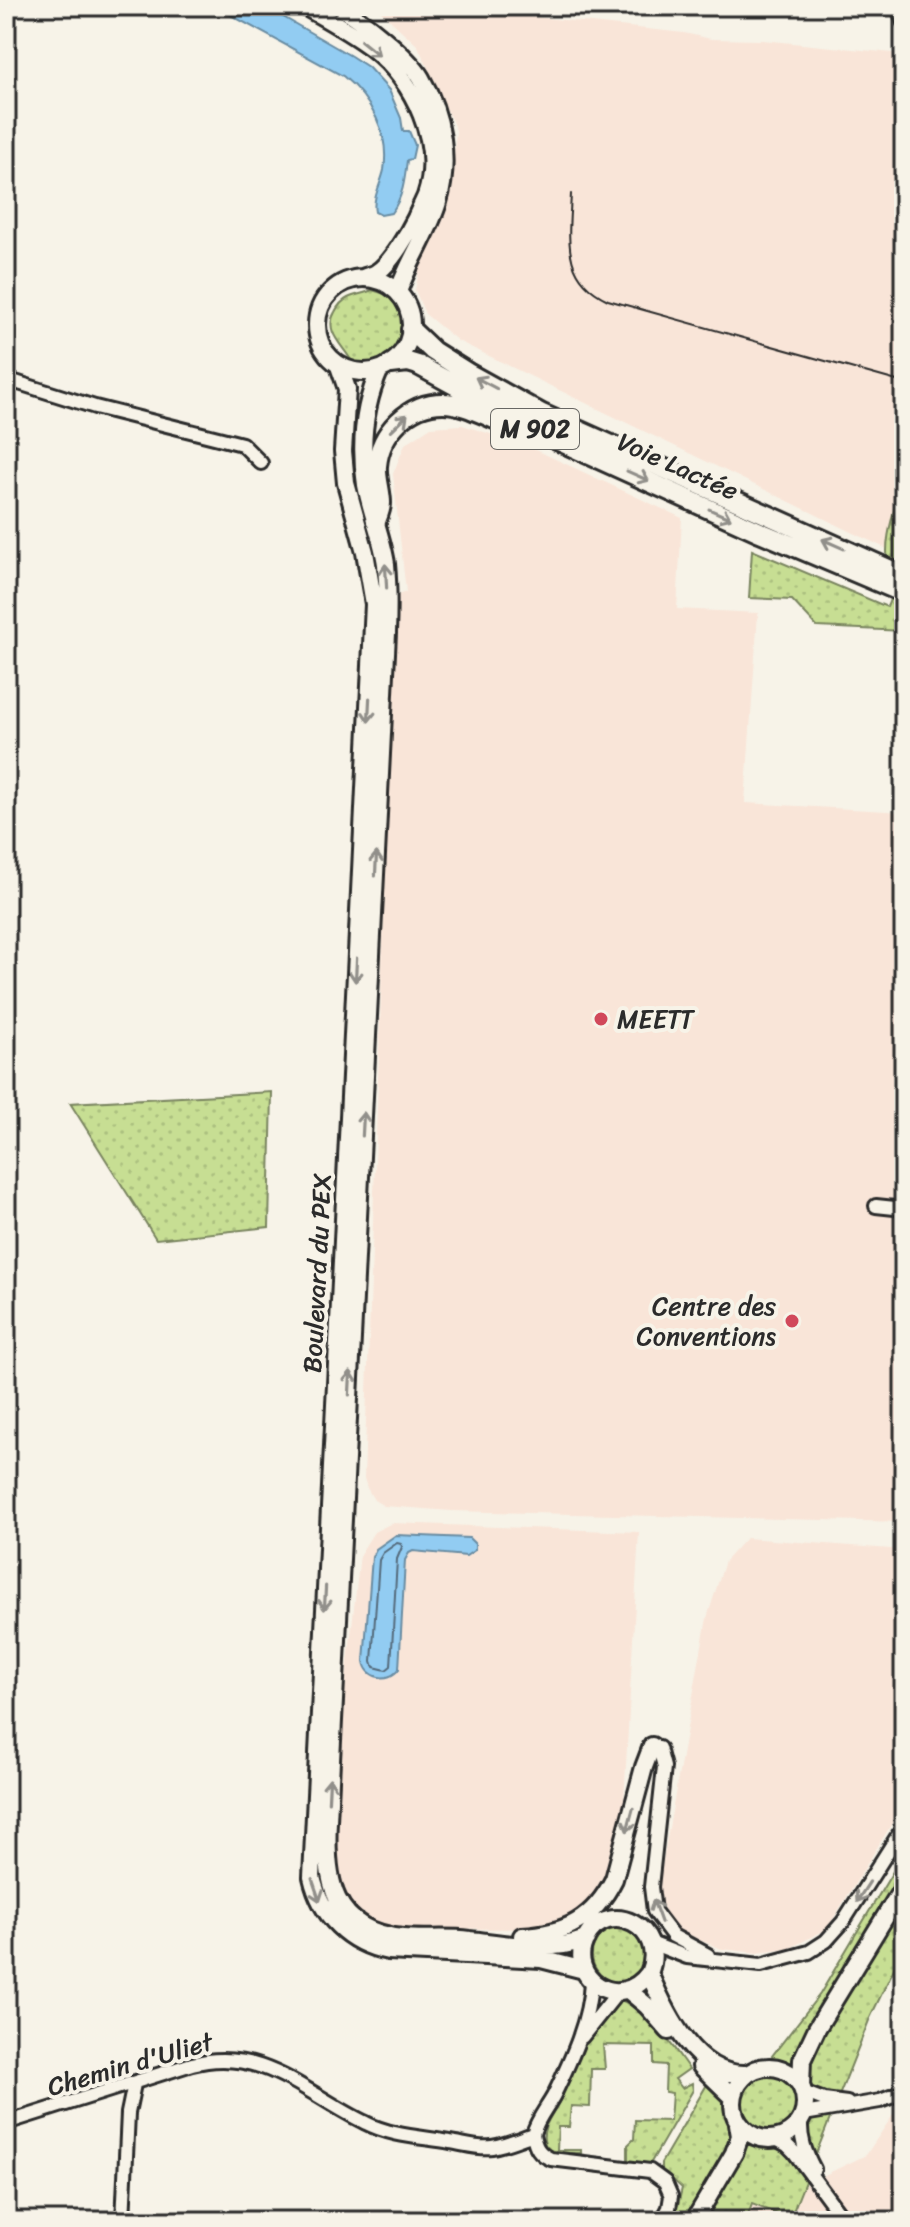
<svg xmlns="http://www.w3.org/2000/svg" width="910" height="2227" font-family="Sriracha,sans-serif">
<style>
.built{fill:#f9e5d8}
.grass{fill:url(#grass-dots);stroke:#79845f;stroke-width:2}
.water{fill:#92ccf2;stroke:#698ca2;stroke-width:2}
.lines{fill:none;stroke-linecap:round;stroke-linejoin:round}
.shore{stroke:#546b7b;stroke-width:2}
.minor-casing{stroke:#2b2b2b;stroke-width:18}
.major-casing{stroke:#2b2b2b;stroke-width:22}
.highway-casing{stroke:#2b2b2b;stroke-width:24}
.minor{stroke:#f7f3e8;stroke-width:12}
.major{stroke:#f7f3e8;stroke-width:16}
.highway{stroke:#f7f3e8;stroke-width:18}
.tram{stroke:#2b2b2b;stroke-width:2}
.oneway{stroke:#918f8a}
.poi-dot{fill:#d1495b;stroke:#f7f3e8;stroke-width:3}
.labels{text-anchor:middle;stroke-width:8;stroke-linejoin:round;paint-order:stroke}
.shield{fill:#f7f3e8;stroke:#686764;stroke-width:2}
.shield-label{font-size:24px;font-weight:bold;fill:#2b2b2b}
.street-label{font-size:26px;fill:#2b2b2b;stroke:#f7f3e8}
.poi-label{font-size:26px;fill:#2b2b2b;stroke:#f7f3e8;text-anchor:start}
</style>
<defs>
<pattern id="grass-dots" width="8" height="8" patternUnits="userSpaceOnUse" patternTransform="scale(2)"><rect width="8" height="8" fill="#c7de93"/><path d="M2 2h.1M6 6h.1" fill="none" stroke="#abbf7f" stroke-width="1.8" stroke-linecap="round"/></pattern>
</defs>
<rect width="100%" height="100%" fill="#f7f3e8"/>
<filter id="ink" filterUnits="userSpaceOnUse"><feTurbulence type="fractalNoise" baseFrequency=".0125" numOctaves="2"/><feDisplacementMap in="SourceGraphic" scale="16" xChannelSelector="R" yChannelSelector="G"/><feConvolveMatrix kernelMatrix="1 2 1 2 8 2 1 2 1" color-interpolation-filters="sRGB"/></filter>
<g filter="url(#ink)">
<path class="built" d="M375 6H435L684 33 711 39 762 40 902 54 904 494 897 498 887 549 458 341 425 314 415 290 421 261 452 185 456 130 418 46Z
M462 425 525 445 682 518 677 609 758 613 745 803 904 812 903 1522 452 1511 384 1506 374 1500 367 1488 364 1478 395 596 406 592 393 474 405 444 431 427Z
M392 1523 639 1532 624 1801 606 1881 592 1901 569 1919 534 1929 402 1928 387 1926 370 1920 358 1912 345 1895 338 1878 335 1849 339 1743 360 1554 374 1532Z
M746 1538 904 1550V1804L827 1929 788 1949 757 1953 722 1949 677 1931 661 1904 659 1883 707 1618 725 1561Z
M899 2106H904V2221H746L752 2204 790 2219 804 2185 866 2155Z"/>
<path class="grass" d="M372 290C424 301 409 377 352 362 344 346 323 332 335 312 338 306 342 301 348 298 356 294 364 294 372 290Z
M904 483V631L817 627 792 600 749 598 752 550 887 607C897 586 887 572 887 551 887 531 896 501 904 483Z
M272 1092 269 1227 156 1239 70 1103Z
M904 1853V1948L870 2018 790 2219 752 2204 746 2221H668L678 2205 682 2188 661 2169V2163L719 2064 734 2068 768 2061 820 1994Z
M592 1955a27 27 0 1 1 54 0a27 27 0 1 1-54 0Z
M621 2000C652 2013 670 2043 689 2069L675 2079 682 2088 692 2083 693 2090 650 2164 628 2161V2145L634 2139 635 2120 670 2121 672 2093 665 2092 666 2065 654 2064V2046L603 2045 605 2069H591L590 2107 571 2106 569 2127H558L557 2150H581V2153H571V2156C560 2155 549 2155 545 2144 539 2128 555 2112 561 2098 570 2077 598 2006 621 2000Z"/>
<path class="water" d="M214 6H264L351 56 368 67 389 90 401 118 403 131H409L415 145 412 159 407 160C405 178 403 198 391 213L381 215 375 212C372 198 381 184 384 170 390 133 371 99 343 76Z
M396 1535 469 1538 475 1544V1550L466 1556 413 1551 409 1553 405 1560 399 1669C389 1683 366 1679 364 1661L372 1557 376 1549Z"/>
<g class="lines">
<path class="shore" d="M397 1543 401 1544 402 1547 397 1559 391 1666 386 1670 374 1667 372 1661 379 1560 383 1553Z"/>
<g class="minor-casing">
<path id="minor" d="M898 6 904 23
M6 379 95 407 242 444 261 463
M876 1206 904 1209
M659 1748 664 1767 651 1887 654 1911 673 1936 708 1955
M651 1943 687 1957 761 1965 809 1952 826 1941 843 1922 904 1826
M582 2037 618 1992
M803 2092 824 2100 847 2103
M804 2114 880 2101 904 2092
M801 2120C800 2139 805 2152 814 2169
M6 2123 192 2064C262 2045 307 2095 366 2123 391 2136 422 2137 450 2142 464 2144 478 2149 492 2147 506 2145 519 2139 533 2134
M533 2134C535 2147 539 2154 551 2159L650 2171 665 2182 671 2196 669 2208 662 2221
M533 2134C537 2119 547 2108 554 2095 571 2060 590 2020 591 1981
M776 2139 787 2145 794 2152 845 2221
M123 2221 128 2113 134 2084"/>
</g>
<g class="major-casing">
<path id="major" d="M304 6C327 19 351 32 372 48 414 81 444 143 426 196 423 203 419 211 416 218 409 232 390 265 376 273 373 275 369 276 365 277
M338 6C361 19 408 56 421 78 442 114 450 161 438 202 429 232 409 261 398 292
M317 325a47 47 0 1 1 94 0a47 47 0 1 1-94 0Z
M339 366 347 389 343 451 346 483 365 552 374 604 312 1877C321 1916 348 1943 388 1951L541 1959 584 1970
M380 369C364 405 360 446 366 485 371 512 382 537 386 564 388 587 388 610 387 633L328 1821C325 1879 331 1931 403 1938 425 1940 448 1937 470 1940 507 1944 551 1953 586 1939
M522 1936C566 1934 594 1919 614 1879L644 1767 652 1746
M649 1973C619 2014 565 1978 586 1938 608 1898 668 1927 649 1973 666 2013 695 2077 747 2074
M628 1990 647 2006 669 2031
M701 2066 733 2097
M733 2103a36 36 0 1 1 72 0a36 36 0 1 1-72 0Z
M801 2086 802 2060 817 2028 904 1886
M694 2221 734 2153 740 2136 738 2124"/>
</g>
<g class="highway-casing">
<path id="highway" d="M411 330 433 351 468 373 542 414 904 576
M391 364 408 362 418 365 546 435 760 532 904 593
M376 521C378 516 381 509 381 503 381 491 376 478 377 466 380 432 409 403 443 403 462 403 480 413 497 420"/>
</g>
<use href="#minor" class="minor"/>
<use href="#major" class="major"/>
<use href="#highway" class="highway"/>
<path class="tram" d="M571 194C569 239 561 278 608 300L904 383"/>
</g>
<defs><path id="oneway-shaft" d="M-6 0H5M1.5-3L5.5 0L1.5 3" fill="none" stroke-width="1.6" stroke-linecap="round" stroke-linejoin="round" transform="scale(2)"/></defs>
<g class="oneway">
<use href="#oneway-shaft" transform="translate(370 48) rotate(39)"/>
<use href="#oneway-shaft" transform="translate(486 383) rotate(-152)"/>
<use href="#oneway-shaft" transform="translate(399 423) rotate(-44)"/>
<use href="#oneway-shaft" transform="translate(638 476) rotate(24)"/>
<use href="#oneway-shaft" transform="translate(720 514) rotate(24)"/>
<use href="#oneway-shaft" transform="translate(833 544) rotate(-156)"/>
<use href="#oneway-shaft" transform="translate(386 576) rotate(-93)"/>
<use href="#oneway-shaft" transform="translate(369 710) rotate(93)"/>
<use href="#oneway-shaft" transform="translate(376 864) rotate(-87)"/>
<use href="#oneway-shaft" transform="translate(356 970) rotate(93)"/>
<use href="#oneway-shaft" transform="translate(363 1124) rotate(-87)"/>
<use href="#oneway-shaft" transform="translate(350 1383) rotate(-87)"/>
<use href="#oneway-shaft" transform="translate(325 1598) rotate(93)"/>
<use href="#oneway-shaft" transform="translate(329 1790) rotate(-87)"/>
<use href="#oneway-shaft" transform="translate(630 1820) rotate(105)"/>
<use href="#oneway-shaft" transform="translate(316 1890) rotate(71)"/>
<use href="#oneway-shaft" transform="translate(863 1892) rotate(123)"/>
<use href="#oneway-shaft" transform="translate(657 1911) rotate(-110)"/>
</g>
</g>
<g class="poi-dot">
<circle cx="601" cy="1019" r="8"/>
<circle cx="792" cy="1321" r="8"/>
</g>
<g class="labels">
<rect class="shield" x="491" y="409" width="88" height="40" rx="6"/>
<g class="shield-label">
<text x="535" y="437">M 902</text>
</g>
<g class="street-label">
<text transform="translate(678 466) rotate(24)" y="9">Voie Lactée</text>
<text transform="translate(317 1273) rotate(-87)" y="9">Boulevard du PEX</text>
<text transform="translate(130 2064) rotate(-16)" y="9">Chemin d'Uliet</text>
</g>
<g class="poi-label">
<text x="617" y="1028">MEETT</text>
<text x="776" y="1315" text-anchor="end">Centre des<tspan x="776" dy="30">Conventions</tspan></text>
</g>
</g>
<rect width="910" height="2227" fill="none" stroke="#f7f3e8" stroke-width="32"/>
<rect x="16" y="16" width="878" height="2195" fill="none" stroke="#2b2b2b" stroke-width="3" filter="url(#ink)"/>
</svg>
